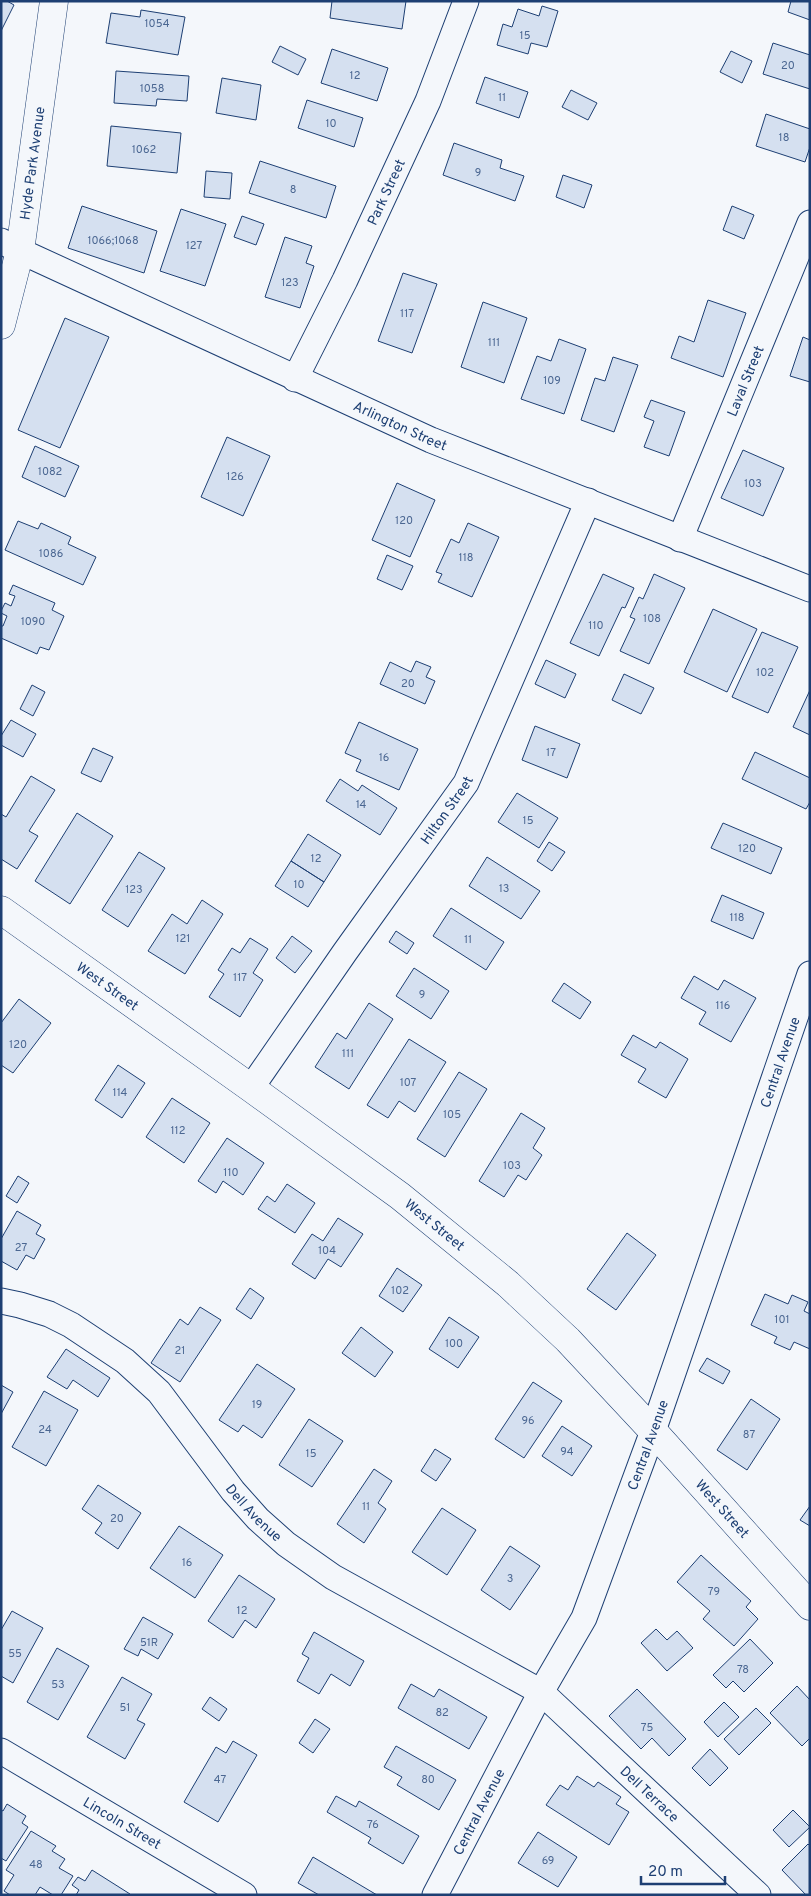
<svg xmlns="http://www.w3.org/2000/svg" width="811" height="1896" font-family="Overpass,sans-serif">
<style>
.building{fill:#d5e0f0;stroke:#1d3f73}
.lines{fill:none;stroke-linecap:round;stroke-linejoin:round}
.street-casing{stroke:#1d3f73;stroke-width:27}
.secondary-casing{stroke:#1d3f73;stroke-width:29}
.primary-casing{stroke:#1d3f73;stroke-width:29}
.street{stroke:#f4f7fb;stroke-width:25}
.secondary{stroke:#f4f7fb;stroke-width:28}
.primary{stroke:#f4f7fb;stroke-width:28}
.labels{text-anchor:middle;stroke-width:4;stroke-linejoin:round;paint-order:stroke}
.number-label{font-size:11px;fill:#4b6792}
.street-label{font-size:14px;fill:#1d3f73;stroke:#f4f7fb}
</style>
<rect width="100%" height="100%" fill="#f4f7fb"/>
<path class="building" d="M1 1H7L14 5 1 31Z
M332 1H406L402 29 330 18Z
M791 1H810V20L788 12Z
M542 6 558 11 547 47 531 43 528 54 497 45 503 24 512 27 518 9 539 16Z
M141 10 185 17 178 55 106 43 111 13 140 17Z
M773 43 810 55V89L763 74Z
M280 46 306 59 298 75 272 62Z
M332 49 388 68 377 101 321 83Z
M731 51 752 61 742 83 720 72Z
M116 71 189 76 187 101 157 99 156 106 114 103Z
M485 77 528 92 519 118 476 103Z
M222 78 261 85 256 120 216 113Z
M571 90 597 103 588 120 562 107Z
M307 100 363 118 354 147 298 128Z
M766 114 810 129V147L805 162 756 146Z
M111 126 181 133 177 173 107 166Z
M454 143 502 160 500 168 524 176 515 201 443 175Z
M260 161 336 186 326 218 249 193Z
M206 171 232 173 230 199 204 197Z
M563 175 592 185 584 208 556 197Z
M82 206 157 231 144 273 68 248Z
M732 206 754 215 744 239 723 230Z
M181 209 226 224 205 286 160 271Z
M242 216 264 224 256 245 234 237Z
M285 237 312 246 306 263 314 266 300 308 265 297Z
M403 273 437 284 412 353 378 341Z
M708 300 746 313 723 377 671 358 679 336 694 342Z
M483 302 527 318 504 383 461 367Z
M65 318 109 337 60 448 18 430Z
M803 337 810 340V382L790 376Z
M559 339 586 349 564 414 521 399 537 356 551 361Z
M613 357 638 365 614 432 581 420 595 378 605 381Z
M651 400 685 412 669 456 644 447 654 421 644 417Z
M227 437 270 456 243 516 201 497Z
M35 446 79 466 65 497 22 477Z
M743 450 784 468 763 516 721 498Z
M397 483 435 500 410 557 372 540Z
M18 521 38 529 41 523 71 537 68 544 96 557 83 585 5 550Z
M468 523 499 537 472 597 438 582 442 574 436 572 451 539 459 543Z
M387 555 413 566 402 590 377 579Z
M603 574 634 588 625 608 622 607 599 656 570 643Z
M654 574 685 588 649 664 620 651 635 619 630 617 639 597 643 599Z
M13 585 55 603 52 610 64 616 49 650 40 647 37 654 1 638V626H3L7 616 1 613V611L5 603 11 606 15 596 9 594Z
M713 609 757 629 727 692 684 672Z
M762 632 798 647 768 713 732 697Z
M546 660 576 674 565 698 535 684Z
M416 661 431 667 426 677 435 681 425 704 380 684 390 662 411 672Z
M624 674 654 688 641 714 612 700Z
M32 685 45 692 33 716 20 709Z
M810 690V735L793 727Z
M11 720 36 734 23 757 1 745V736Z
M359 722 418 749 399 790 356 771 361 760 345 753Z
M535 726 580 744 567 778 522 760Z
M93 748 113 757 101 782 81 773Z
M755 752 810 778V802L806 809 742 779Z
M31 776 55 790 29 831 38 836 17 869 1 859V814L6 817Z
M340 779 358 791 362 785 397 808 380 835 326 801Z
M517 793 558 818 539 848 498 822Z
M77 813 113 836 70 904 35 881Z
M723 823 782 848 771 874 711 848Z
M308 834 341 855 324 882 291 861Z
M549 842 565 852 552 871 537 861Z
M139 852 165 868 128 927 102 910Z
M487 857 540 891 521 919 469 886Z
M291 861 324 882 308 907 275 886Z
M722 895 764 913 753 939 711 921Z
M202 900 223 914 185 974 148 951 172 914 187 924Z
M451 908 504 942 486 970 433 936Z
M396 931 414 943 407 954 389 942Z
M292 936 312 951 295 973 276 958Z
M250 938 268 949 253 973 263 980 240 1017 209 997 224 974 218 970 232 948 240 953Z
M414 968 449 991 431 1019 396 996Z
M694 976 718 990 724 980 756 998 731 1042 699 1024 706 1012 681 998Z
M564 983 591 1002 580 1019 552 1001Z
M19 999 51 1023 13 1073 1 1065V1023Z
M369 1003 393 1019 349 1089 315 1067 337 1033 346 1039Z
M633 1035 656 1048 660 1042 688 1059 666 1098 638 1082 646 1069 621 1055Z
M409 1039 446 1062 415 1112 399 1101 388 1118 367 1105Z
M118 1065 145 1083 122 1118 95 1100Z
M459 1072 487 1089 445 1157 417 1139Z
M172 1098 210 1123 184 1163 146 1137Z
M521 1113 545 1128 533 1148 542 1155 526 1180 518 1175 504 1197 479 1181Z
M227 1138 264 1163 243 1195 223 1181 216 1193 198 1181Z
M18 1176 29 1183 17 1203 6 1196Z
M287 1184 315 1203 295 1233 258 1209 267 1196 275 1202Z
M17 1211 41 1225 36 1234 45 1239 34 1259 26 1255 17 1270 1 1261V1239Z
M338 1218 363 1234 341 1267 328 1259 315 1279 292 1264 312 1234 323 1241Z
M627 1233 656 1255 616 1310 587 1289Z
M397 1268 422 1285 403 1312 379 1296Z
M250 1288 264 1298 251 1319 236 1309Z
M765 1294 788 1304 792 1295 808 1302 804 1311 810 1314V1349L794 1342 790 1350 774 1343 777 1337 751 1325Z
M200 1307 221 1320 180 1382 151 1363 180 1319 188 1325Z
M449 1317 479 1337 458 1368 429 1349Z
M361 1327 393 1352 375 1377 342 1353Z
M66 1349 110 1378 98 1397 73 1380 67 1389 47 1377Z
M707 1358 730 1371 723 1384 699 1371Z
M257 1364 295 1389 262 1438 243 1425 238 1432 219 1420Z
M533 1382 562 1401 524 1458 495 1439Z
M1 1385 13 1392 1 1414Z
M44 1391 78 1410 46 1466 12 1447Z
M751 1399 780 1419 747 1470 717 1450Z
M309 1419 343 1441 312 1487 279 1465Z
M562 1426 592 1446 572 1476 542 1456Z
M435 1449 451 1459 436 1481 421 1471Z
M374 1469 392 1481 378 1503 386 1509 364 1543 337 1524Z
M98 1485 141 1513 118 1549 95 1533 102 1523 82 1509Z
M810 1506V1526L800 1520Z
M442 1508 476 1530 447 1575 412 1552Z
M179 1526 223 1555 195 1598 150 1568Z
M510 1546 540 1566 510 1610 481 1590Z
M701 1555 751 1601 746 1607 758 1619 734 1646 703 1619 710 1611 677 1582Z
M239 1575 275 1599 256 1628 245 1620 233 1638 208 1621Z
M12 1611 43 1628 13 1683 1 1676V1630Z
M143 1617 173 1634 158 1659 141 1649 138 1656 124 1649Z
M656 1629 667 1640 677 1631 693 1648 667 1671 641 1643Z
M314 1632 364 1661 350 1686 331 1674 319 1694 297 1681 309 1658 302 1654Z
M750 1639 773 1663 744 1692 733 1681 726 1688 713 1675Z
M57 1648 89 1666 58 1720 27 1702Z
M122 1677 152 1694 137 1720 145 1724 125 1759 87 1737Z
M411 1684 434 1697 439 1689 487 1717 469 1749 398 1708Z
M797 1686 810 1700V1738L802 1746 770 1713Z
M637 1689 686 1739 669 1756 652 1738 641 1749 609 1716Z
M210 1697 227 1709 219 1721 202 1709Z
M724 1702 739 1717 718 1737 704 1722Z
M756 1708 771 1723 739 1755 724 1739Z
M315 1719 330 1729 313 1753 299 1743Z
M233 1741 257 1755 218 1822 184 1802 216 1747 226 1753Z
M396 1746 456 1780 439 1810 397 1785 402 1777 384 1767Z
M710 1749 728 1768 710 1786 692 1768Z
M577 1776 594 1787 598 1782 621 1797 616 1804 629 1812 609 1845 546 1805 560 1785 568 1790Z
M336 1796 356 1807 359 1801 419 1836 403 1864 368 1843 371 1838 327 1812Z
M7 1804 26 1816 22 1823 28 1827 6 1861 1 1858V1810L3 1811Z
M793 1810 810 1827 789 1847 773 1830Z
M31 1831 56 1846 52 1851 65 1859 59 1868 73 1876 61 1895H53L40 1887 35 1895H10L4 1891 14 1875 6 1870Z
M538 1832 577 1857 558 1887 518 1863Z
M808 1844 810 1846V1895H806L782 1870Z
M313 1857 377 1895H319L298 1883Z
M92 1870 130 1894V1895H76L79 1890 72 1885 78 1877 85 1881Z"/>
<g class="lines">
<g class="street-casing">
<g id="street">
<path id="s1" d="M1 241 20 251 431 440 810 589"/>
<path id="s2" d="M295 379 345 280 428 101 466 1"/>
<path id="s3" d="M680 539 810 223"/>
<path id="s4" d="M251 1088 345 952 466 783 588 501"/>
<path id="s5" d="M1 1301 20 1305 49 1314 71 1325 125 1361 159 1392 233 1491 258 1519 286 1544 333 1577 541 1692 758 1895"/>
<path id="s6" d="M1 1751 244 1895"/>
<path id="s7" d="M435 1895 541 1692 584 1618 653 1431 810 974"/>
</g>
</g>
<g class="secondary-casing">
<g id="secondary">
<path id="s8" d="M1 910 251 1088 400 1196 508 1284 568 1340 653 1431 810 1606"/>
</g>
</g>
<g class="primary-casing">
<g id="primary">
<path id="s9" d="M1 325 20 251 54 1"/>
</g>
</g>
<use href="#street" class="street"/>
<use href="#secondary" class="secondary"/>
<use href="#primary" class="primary"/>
</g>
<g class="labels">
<g class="number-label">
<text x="157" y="27">1054</text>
<text x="525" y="39">15</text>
<text x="788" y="69">20</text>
<text x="355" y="79">12</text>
<text x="152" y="92">1058</text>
<text x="502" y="101">11</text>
<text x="331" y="127">10</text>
<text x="784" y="141">18</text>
<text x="144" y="153">1062</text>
<text x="478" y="176">9</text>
<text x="293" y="193">8</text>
<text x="113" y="244">1066;1068</text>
<text x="194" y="249">127</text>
<text x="290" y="286">123</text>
<text x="407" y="317">117</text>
<text x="494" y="346">111</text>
<text x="552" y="384">109</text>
<text x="50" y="475">1082</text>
<text x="235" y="480">126</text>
<text x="753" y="487">103</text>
<text x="404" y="524">120</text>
<text x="51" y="557">1086</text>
<text x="466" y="561">118</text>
<text x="652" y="622">108</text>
<text x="33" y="625">1090</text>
<text x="596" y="629">110</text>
<text x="765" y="676">102</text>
<text x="408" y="687">20</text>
<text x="551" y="756">17</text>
<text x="384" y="761">16</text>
<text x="361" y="808">14</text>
<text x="528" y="824">15</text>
<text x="747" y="852">120</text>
<text x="316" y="862">12</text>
<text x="299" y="888">10</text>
<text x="504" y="892">13</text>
<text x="134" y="893">123</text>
<text x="737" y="921">118</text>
<text x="183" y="942">121</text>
<text x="468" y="943">11</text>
<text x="240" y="981">117</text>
<text x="422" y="998">9</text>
<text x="723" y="1009">116</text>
<text x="18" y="1048">120</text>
<text x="348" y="1057">111</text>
<text x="408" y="1086">107</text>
<text x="120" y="1096">114</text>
<text x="452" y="1118">105</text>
<text x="178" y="1134">112</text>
<text x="512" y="1169">103</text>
<text x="231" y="1176">110</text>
<text x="21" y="1251">27</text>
<text x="327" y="1254">104</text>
<text x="400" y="1294">102</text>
<text x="782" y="1323">101</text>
<text x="454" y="1347">100</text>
<text x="180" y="1354">21</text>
<text x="257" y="1408">19</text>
<text x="528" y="1424">96</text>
<text x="45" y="1433">24</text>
<text x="749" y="1438">87</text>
<text x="567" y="1455">94</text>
<text x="311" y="1457">15</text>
<text x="366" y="1510">11</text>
<text x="117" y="1522">20</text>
<text x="187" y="1566">16</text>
<text x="510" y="1582">3</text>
<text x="714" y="1595">79</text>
<text x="242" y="1614">12</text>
<text x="149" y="1646">51R</text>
<text x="15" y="1657">55</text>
<text x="743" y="1673">78</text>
<text x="58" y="1688">53</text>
<text x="125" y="1711">51</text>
<text x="442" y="1716">82</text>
<text x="647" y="1731">75</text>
<text x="220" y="1783">47</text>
<text x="428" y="1783">80</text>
<text x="373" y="1828">76</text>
<text x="548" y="1864">69</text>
<text x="36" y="1868">48</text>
</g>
<g class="street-label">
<text dy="5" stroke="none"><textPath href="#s9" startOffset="165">Hyde Park Avenue</textPath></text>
<text dy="5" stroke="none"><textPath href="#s2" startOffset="208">Park Street</textPath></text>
<text dy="5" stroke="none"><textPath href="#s3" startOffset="171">Laval Street</textPath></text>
<text dy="5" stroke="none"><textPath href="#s1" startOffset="440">Arlington Street</textPath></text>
<text dy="5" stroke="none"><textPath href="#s4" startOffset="340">Hilton Street</textPath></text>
<text dy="5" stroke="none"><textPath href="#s8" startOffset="131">West Street</textPath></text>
<text dy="5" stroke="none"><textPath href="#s7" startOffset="904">Central Avenue</textPath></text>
<text dy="5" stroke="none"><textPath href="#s8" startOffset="536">West Street</textPath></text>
<text dy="5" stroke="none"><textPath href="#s7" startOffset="499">Central Avenue</textPath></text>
<text dy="5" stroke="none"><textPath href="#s8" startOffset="941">West Street</textPath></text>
<text dy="5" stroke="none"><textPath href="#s5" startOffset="339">Dell Avenue</textPath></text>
<text dy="5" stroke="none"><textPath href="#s5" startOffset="828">Dell Terrace</textPath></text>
<text dy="5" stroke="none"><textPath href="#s7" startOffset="94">Central Avenue</textPath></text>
<text dy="5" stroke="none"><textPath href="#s6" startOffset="141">Lincoln Street</textPath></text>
</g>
</g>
<rect width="811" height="1896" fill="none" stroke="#1d3f73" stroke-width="5"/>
<path d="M641 1876v8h84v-8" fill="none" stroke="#1d3f73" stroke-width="2.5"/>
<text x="648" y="1876" font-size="15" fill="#1d3f73" stroke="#f4f7fb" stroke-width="4" paint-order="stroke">20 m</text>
</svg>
